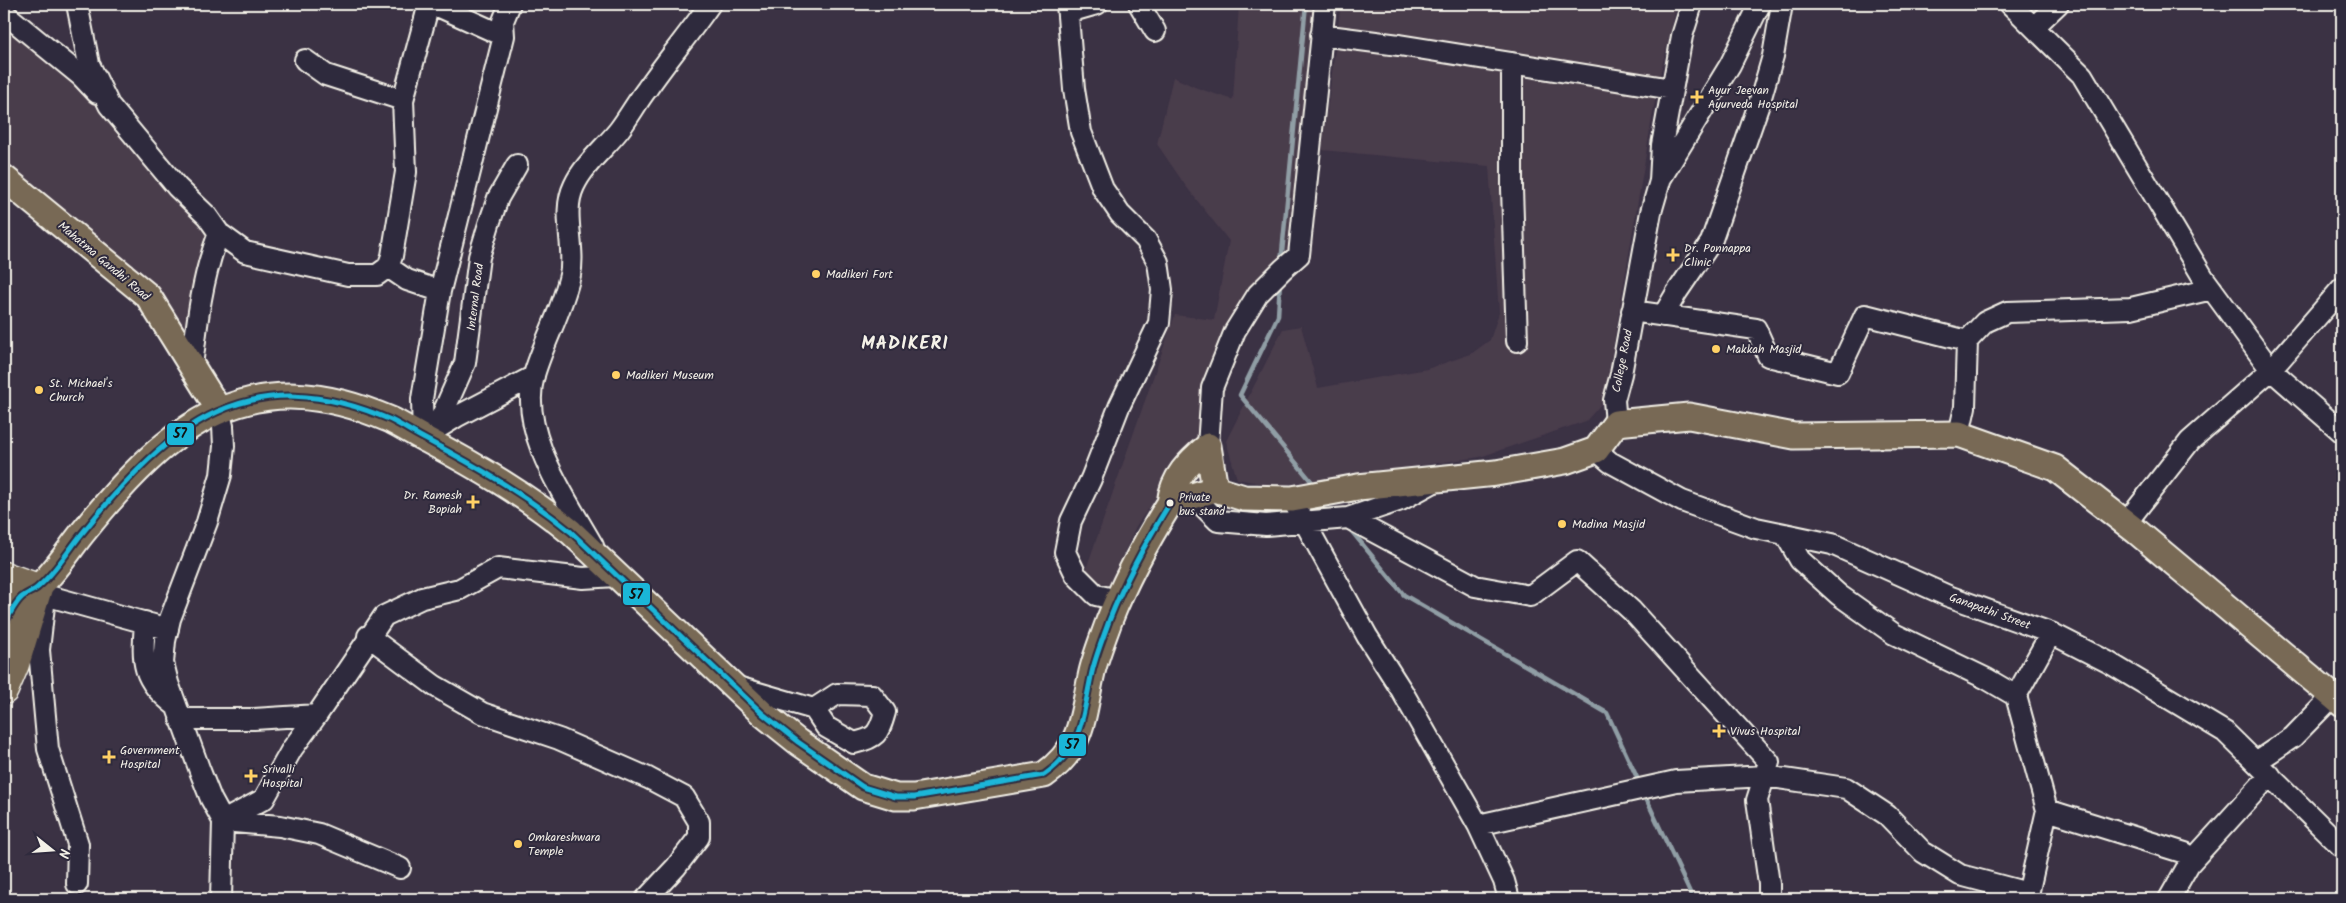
<svg xmlns="http://www.w3.org/2000/svg" width="2346" height="903" font-family="Kalam,sans-serif">
<style>
.built{fill:#4a3c4c}
.lines{fill:none;stroke-linecap:round;stroke-linejoin:round}
.stream{stroke:#909ea5;stroke-width:4.5}
.minor-casing{stroke:#f4f1e8;stroke-width:24}
.major-casing{stroke:#f4f1e8;stroke-width:29}
.highway-casing{stroke:#f4f1e8;stroke-width:31}
.minor{stroke:#2f2a3d;stroke-width:20}
.major{stroke:#786954;stroke-width:25}
.highway{stroke:#786954;stroke-width:28}
.bus-1-casing{stroke:#2f2a3d;stroke-width:9}
.bus-1{stroke:#1ab6d8;stroke-width:5}
.poi-dot{fill:#ffd166;stroke:#2f2a3d;stroke-width:2}
.bus-dot{fill:#f4f1e8;stroke:#2f2a3d;stroke-width:2}
.labels{text-anchor:middle;stroke-width:4;stroke-linejoin:round;paint-order:stroke}
.bus-label{font-size:11px;fill:#f4f1e8;stroke:#2f2a3d;text-anchor:start}
.poi-label{font-size:12px;fill:#f4f1e8;stroke:#2f2a3d;text-anchor:start}
.street-label{font-size:12px;fill:#f4f1e8;stroke:#2f2a3d}
.district-label{font-size:18px;font-weight:bold;letter-spacing:1px;fill:#f4f1e8;stroke:#2f2a3d}
.line-badge{stroke:#2f2a3d;stroke-width:2}
.pale-badge-label{font-size:14px;text-anchor:middle;font-weight:bold;fill:#111}
</style>
<rect width="100%" height="100%" fill="#3b3244"/>
<filter id="ink" filterUnits="userSpaceOnUse"><feTurbulence type="fractalNoise" baseFrequency=".02" numOctaves="2"/><feDisplacementMap in="SourceGraphic" scale="10" xChannelSelector="R" yChannelSelector="G"/><feConvolveMatrix kernelMatrix="1 2 1 2 8 2 1 2 1" color-interpolation-filters="sRGB"/></filter>
<g filter="url(#ink)">
<path class="built" d="M1239 4H1314L1291 250 1253 285 1201 386 1198 440 1136 526 1109 586 1097 582 1086 569 1175 315 1214 320 1229 241 1185 185 1157 144 1173 77 1197 88 1233 100Z
M1341 4H1677L1658 83 1604 401 1586 421 1480 457 1275 486 1237 479 1226 441 1283 329 1301 326 1318 388 1427 369 1471 354 1490 340 1499 313 1489 166 1322 150Z
M4 22 41 51 110 116 213 233 189 343 155 290 4 164Z"/>
<g class="lines">
<path class="stream" d="M1281 263 1306 4
M1280 281 1278 316 1240 395 1316 487
M1349 528 1404 595 1607 713 1640 784
M1644 794 1693 899"/>
<g class="minor-casing">
<path id="minor" d="M77 4 89 64 109 105 177 187 207 216 219 233C202 277 197 321 192 367
M433 4 504 36
M1067 4 1074 89 1081 132 1103 189 1120 214 1146 240 1158 262 1162 290 1159 323 1119 407 1091 479 1071 521 1065 552 1076 575 1096 595 1118 600
M1139 4 1155 31
M2010 4 2082 75 2203 277 2271 370 2342 432
M1069 12 1097 4
M4 13 81 76 97 93
M2034 27 2058 4
M1321 35 1399 45 1672 89
M305 60 326 75 403 100
M1512 63V189L1517 341
M1661 178 1730 65 1760 4
M219 233 245 252 348 275H377L388 267 392 256 406 172 403 100 429 4
M388 267 407 280 440 291
M1632 311 1756 329 1768 356 1838 373 1865 315 1967 341 1985 322 2007 312 2131 308 2212 289
M1663 316 1677 292 1711 242 1759 104 1773 56 1782 4
M219 410 223 426 224 446 221 475 207 522 170 619 165 641 163 663 168 683 200 771 211 799 223 821 221 899
M1616 423 1614 400 1621 374 1651 212 1660 181 1662 145 1682 36 1692 4
M435 430 456 417 534 376
M435 431 465 363 479 257 489 224 498 198 517 165
M1959 434 1965 407 1967 341
M423 438 422 399 440 291 504 36 503 21 510 4
M1208 446 1212 388 1235 331 1258 294 1283 269 1299 255 1325 4
M1596 450 1610 462 1682 501 1756 528 1832 544 1948 596 2051 633 2108 662 2225 732 2342 847
M1436 481 1401 500 1348 518 1475 586 1530 596 1577 561 1632 611 1769 762 1757 800 1769 884V899
M1192 495 1218 521 1266 525 1348 518
M1292 499 1367 636 1402 691 1478 825 1504 881 1509 899
M2126 523 2190 441 2271 370 2342 288
M1785 534 1800 560 1839 595 1894 634 1987 679 2016 696 2047 810 2185 853 2189 864 2169 899
M593 546C566 498 518 432 534 375 544 341 562 311 570 275 576 246 561 213 574 186 584 164 605 148 619 130 629 117 637 102 647 89 667 60 690 33 710 4
M45 595 168 629
M45 597 39 650 48 749 78 844 77 884
M145 622C142 664 141 679 176 706
M368 636 435 686 482 713 559 739 648 778 684 797 699 822V837L676 867 646 899
M734 686 814 709 837 694 872 695 885 712C879 734 876 738 854 743L826 727 814 709
M2016 696 2051 633
M180 719H254L317 715
M2256 762 2293 737 2333 696
M223 821 264 799 292 749 317 715 384 616 422 598 460 589 498 568 583 578 616 576
M223 821 280 826 319 834 400 868
M1478 825 1676 781 1765 776 1846 788 1887 815 1923 852 1960 875 2028 893
M2189 864 2270 775
M2027 899 2047 810"/>
</g>
<g class="major-casing">
<path id="major" d="M4 178 148 296 219 410
M1208 446 1215 489 1170 503C1173 477 1189 462 1208 446Z
M1215 489 1244 498 1292 499 1358 487 1496 473 1565 461 1596 450 1616 423 1689 416 1794 436 1959 434 2055 468 2136 531 2342 704
M4 625C8 617 15 603 22 597 27 593 34 591 38 587 56 572 69 549 84 531 170 424 249 358 391 420 403 426 415 434 427 440 478 467 526 495 571 532L763 714 798 742 863 787 896 797H914L1044 775C1084 747 1082 716 1092 672 1096 655 1103 638 1109 621 1125 580 1147 540 1170 503"/>
</g>
<g class="highway-casing">
<path id="highway" d="M4 576 38 588 15 664 4 690"/>
</g>
<use href="#minor" class="minor"/>
<use href="#major" class="major"/>
<use href="#highway" class="highway"/>
<g class="bus-1-casing">
<path id="bus-1" d="M4 625C8 617 15 603 22 597 27 593 34 591 38 587 56 572 69 549 84 531 170 424 249 358 391 420 403 426 415 434 427 440 478 467 526 495 571 532L763 714 798 742 863 787 896 797H914L1044 775C1084 747 1082 716 1092 672 1096 655 1103 638 1109 621 1125 580 1147 540 1170 503"/>
</g>
<use href="#bus-1" class="bus-1"/>
</g>
</g>
<g class="poi-dot">
<path d="M1694.5 89.5h5v5h5v5h-5v5h-5v-5h-5v-5h5z"/>
<path d="M1670.5 247.5h5v5h5v5h-5v5h-5v-5h-5v-5h5z"/>
<circle cx="816" cy="274" r="5"/>
<circle cx="1716" cy="349" r="5"/>
<circle cx="616" cy="375" r="5"/>
<circle cx="39" cy="390" r="5"/>
<path d="M470.5 494.5h5v5h5v5h-5v5h-5v-5h-5v-5h5z"/>
<circle cx="1562" cy="524" r="5"/>
<path d="M1716.5 723.5h5v5h5v5h-5v5h-5v-5h-5v-5h5z"/>
<path d="M106.5 749.5h5v5h5v5h-5v5h-5v-5h-5v-5h5z"/>
<path d="M248.5 768.5h5v5h5v5h-5v5h-5v-5h-5v-5h5z"/>
<circle cx="518" cy="844" r="5"/>
</g>
<circle class="bus-dot" cx="1170" cy="503" r="4.5"/>
<g class="labels">
<g class="bus-label">
<text x="1179" y="501">Private<tspan x="1179" dy="14">bus stand</tspan></text>
</g>
<g class="poi-label">
<text x="1708" y="94">Ayur Jeevan<tspan x="1708" dy="14">Ayurveda Hospital</tspan></text>
<text x="1684" y="252">Dr. Ponnappa<tspan x="1684" dy="14">Clinic</tspan></text>
<text x="826" y="278">Madikeri Fort</text>
<text x="1726" y="353">Makkah Masjid</text>
<text x="626" y="379">Madikeri Museum</text>
<text x="49" y="387">St. Michael's<tspan x="49" dy="14">Church</tspan></text>
<text x="462" y="499" text-anchor="end">Dr. Ramesh<tspan x="462" dy="14">Bopiah</tspan></text>
<text x="1572" y="528">Madina Masjid</text>
<text x="1730" y="735">Vivus Hospital</text>
<text x="120" y="754">Government<tspan x="120" dy="14">Hospital</tspan></text>
<text x="262" y="773">Srivalli<tspan x="262" dy="14">Hospital</tspan></text>
<text x="528" y="841">Omkareshwara<tspan x="528" dy="14">Temple</tspan></text>
</g>
<g class="street-label">
<text transform="translate(104 261) rotate(40)" y="4">Mahatma Gandhi Road</text>
<text transform="translate(475 297) rotate(-83)" y="4">Internal Road</text>
<text transform="translate(1622 361) rotate(-79)" y="4">College Road</text>
<text transform="translate(1990 611) rotate(20)" y="4">Ganapathi Street</text>
</g>
<g class="district-label">
<text x="905" y="349">MADIKERI</text>
</g>
</g>
<g class="line-badge">
<rect x="166" y="422" width="29" height="24" rx="5" fill="#1ab6d8"/>
<rect x="622" y="582" width="29" height="24" rx="5" fill="#1ab6d8"/>
<rect x="1058" y="733" width="29" height="24" rx="5" fill="#1ab6d8"/>
</g>
<g class="pale-badge-label">
<text x="180" y="438">57</text>
<text x="636" y="599">57</text>
<text x="1072" y="749">57</text>
</g>
<rect width="2346" height="903" fill="none" stroke="#2f2a3d" stroke-width="20"/>
<rect x="10" y="10" width="2326" height="883" fill="none" stroke="#f4f1e8" stroke-width="2" filter="url(#ink)"/>
<g transform="translate(52 850) rotate(107)" stroke="#2f2a3d" stroke-width="4" paint-order="stroke">
<path d="M0-4L9 19L0 12L-9 19Z" fill="#f4f1e8"/>
<text y="-8" font-size="14" font-weight="bold" text-anchor="middle" fill="#f4f1e8">N</text>
</g>
</svg>
